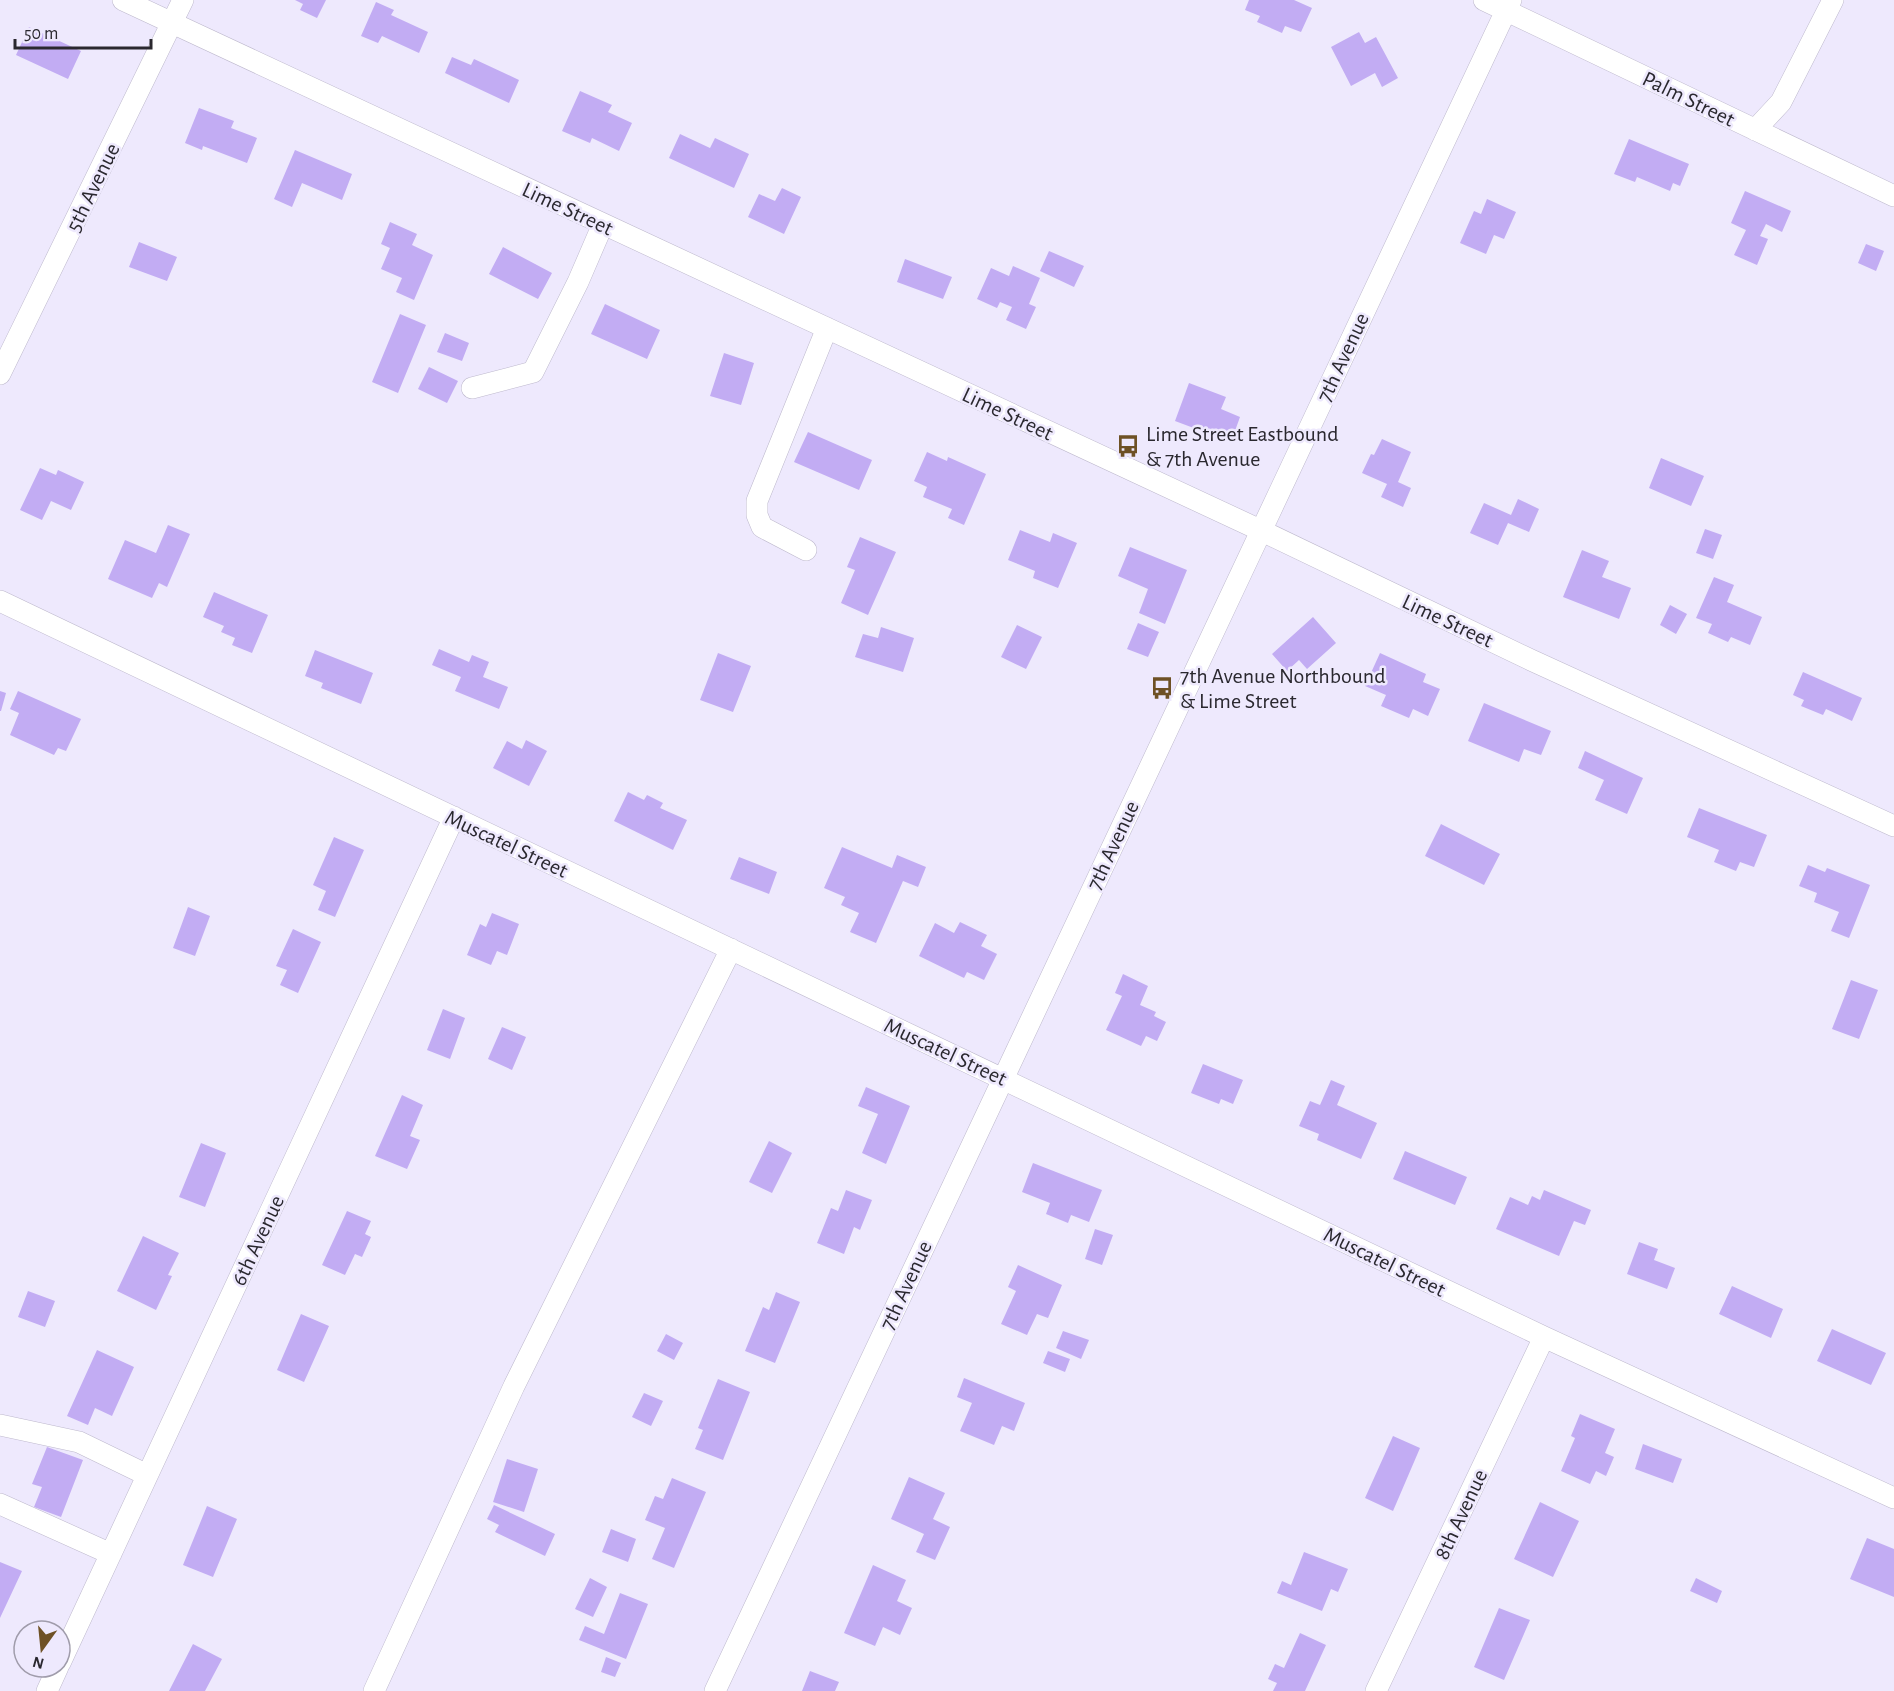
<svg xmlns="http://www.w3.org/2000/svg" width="1894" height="1691" font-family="'Alegreya Sans',sans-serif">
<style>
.building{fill:#c2acf3}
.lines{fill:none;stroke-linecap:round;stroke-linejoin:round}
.minor-casing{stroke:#beb9cd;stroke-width:22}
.minor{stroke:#fff;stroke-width:21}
.labels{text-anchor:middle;stroke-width:5;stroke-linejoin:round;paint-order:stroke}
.street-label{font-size:22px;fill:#2a282f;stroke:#eee9fd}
.poi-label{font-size:22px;fill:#2a282f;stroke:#eee9fd;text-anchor:start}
</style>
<rect width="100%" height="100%" fill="#eee9fd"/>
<path class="building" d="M295 0H326L317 18 300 10 303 4Z
M1249 0H1294L1312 8 1301 32 1285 26 1282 33 1257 22 1260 16 1245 10Z
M376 2 394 10 391 15 428 32 419 53 382 36 378 43 361 36Z
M29 27 81 51 68 79 16 55Z
M1359 32 1365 43 1376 37 1398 78 1382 87 1375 73 1351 86 1331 47Z
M452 57 471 65 474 59 519 80 509 103 445 73Z
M580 91 612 105 608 112 632 123 619 151 592 138 590 143 562 131Z
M199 108 234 121 231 128 257 138 247 163 203 146 202 150 185 143Z
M680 134 710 148 715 138 749 154 734 188 669 158Z
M1629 139 1689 164 1680 186 1673 183 1670 191 1637 177 1635 182 1614 174Z
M295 150 352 174 342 200 302 183 292 207 274 199Z
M782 188 801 197 784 234 748 217 759 194 775 201Z
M1745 191 1791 211 1782 232 1766 224 1760 236 1768 239 1757 265 1734 255 1746 230 1731 223Z
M1487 199 1516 212 1504 239 1494 235 1486 254 1460 243 1474 211 1481 214Z
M390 222 417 234 412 245 433 255 414 300 396 292 402 278 381 269 390 248 381 244Z
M139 242 177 257 167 281 129 267Z
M1866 244 1884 251 1876 271 1858 263Z
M503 247 552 273 538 299 489 274Z
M1049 251 1084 266 1074 287 1040 271Z
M905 259 952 277 943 299 897 282Z
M1013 266 1040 278 1029 304 1036 307 1026 329 1006 320 1012 307 1000 302 997 308 977 299 991 268 1009 276Z
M605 304 660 330 647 359 591 334Z
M400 314 426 325 398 393 372 382Z
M445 333 469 343 462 361 437 352Z
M724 353 754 363 741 405 710 396Z
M429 367 458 381 447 403 418 389Z
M1189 383 1226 397 1221 409 1240 417 1231 442 1175 421Z
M808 432 872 460 859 490 794 462Z
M1382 439 1411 452 1398 482 1411 488 1403 507 1381 497 1387 484 1362 473 1371 454 1374 455Z
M927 452 947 461 948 457 986 474 964 525 948 518 952 509 923 497 927 487 914 481Z
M1661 458 1704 476 1691 506 1649 488Z
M40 468 56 475 58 470 84 482 71 510 51 501 42 520 20 510Z
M1518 499 1539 509 1529 532 1508 523 1498 545 1470 533 1484 503 1511 515Z
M168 525 190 534 167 587 159 583 152 598 108 579 125 540 156 553Z
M1705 529 1722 535 1713 559 1696 553Z
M1020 530 1050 542 1053 533 1077 543 1058 588 1033 578 1035 571 1008 560Z
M860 537 896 552 868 615 841 603 855 570 847 567Z
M1130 547 1187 570 1165 624 1139 613 1148 589 1118 576Z
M1582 550 1609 561 1602 577 1631 588 1619 619 1563 597Z
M1714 577 1734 585 1727 602 1762 617 1750 645 1731 637 1728 642 1708 633 1712 624 1696 618Z
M214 592 268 615 252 653 232 645 235 638 221 632 224 626 203 617Z
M1670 605 1687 614 1676 634 1660 625Z
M1313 617 1336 643 1307 669 1299 660 1287 671 1272 654Z
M1138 623 1159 632 1148 657 1127 649Z
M1017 625 1042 637 1026 669 1001 657Z
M881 627 914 638 903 672 855 657 863 634 878 638Z
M439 649 469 662 472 655 489 662 483 677 508 687 499 709 455 691 461 677 432 665Z
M315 650 373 673 361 704 321 688 323 683 305 676Z
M718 653 751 666 733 712 700 700Z
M1380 653 1426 674 1423 682 1440 689 1428 716 1413 709 1409 718 1381 706 1386 695 1365 686Z
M1803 672 1862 698 1852 721 1826 709 1823 715 1801 706 1804 700 1793 695Z
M0 691 6 693 1 711H0Z
M18 691 81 719 66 751 58 748 54 755 10 735 19 713 10 709Z
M1484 703 1551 731 1541 755 1524 749 1519 762 1468 741Z
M526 740 547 751 529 786 493 768 507 741 522 749Z
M1585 751 1643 778 1627 814 1595 800 1604 780 1578 768Z
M628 792 644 800 647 795 663 803 660 808 687 820 673 850 614 821Z
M1699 808 1767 835 1754 867 1740 862 1736 871 1714 862 1719 850 1687 837Z
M1441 824 1500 854 1484 885 1425 856Z
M334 837 364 850 335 917 318 910 326 891 313 885Z
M842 847 892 868 897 855 926 867 918 887 903 881 876 943 850 932 859 913 841 905 845 897 824 888Z
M739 857 777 872 769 894 730 879Z
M1808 865 1825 872 1827 868 1870 885 1849 938 1831 931 1839 912 1814 902 1817 893 1799 886Z
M188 907 210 916 195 956 173 948Z
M492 913 519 924 507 955 497 951 491 965 467 955 480 924 486 927Z
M960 922 987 935 981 946 997 954 984 980 967 972 964 978 919 956 935 923 954 933Z
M293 929 321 942 298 993 280 985 287 970 276 966Z
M1123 974 1148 986 1140 1005 1156 1012 1154 1016 1166 1022 1157 1041 1146 1036 1141 1046 1106 1030 1122 996 1115 993Z
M1851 980 1878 990 1859 1039 1832 1029Z
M443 1009 465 1018 450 1059 427 1050Z
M502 1027 526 1037 512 1070 488 1059Z
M1203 1064 1243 1080 1233 1104 1221 1099 1219 1104 1191 1093Z
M1331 1080 1345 1086 1337 1105 1377 1123 1361 1159 1317 1140 1319 1134 1299 1126 1310 1101 1320 1105Z
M866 1087 910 1106 886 1164 862 1153 878 1114 858 1106Z
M402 1095 423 1105 410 1136 420 1140 407 1169 375 1156Z
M769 1141 792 1153 772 1193 749 1182Z
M201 1143 226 1153 205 1207 179 1197Z
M1405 1151 1467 1177 1455 1205 1393 1179Z
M1033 1163 1102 1190 1089 1222 1071 1215 1068 1223 1046 1214 1050 1203 1022 1192Z
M846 1190 872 1200 860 1230 854 1227 844 1254 817 1243 831 1208 838 1211Z
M1544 1190 1591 1210 1585 1225 1574 1221 1559 1256 1496 1229 1510 1197 1528 1205 1532 1196 1540 1200Z
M347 1211 371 1221 365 1234 371 1237 362 1257 355 1254 345 1275 322 1265Z
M1095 1229 1113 1235 1102 1265 1085 1259Z
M143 1236 179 1253 168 1275 172 1276 156 1310 117 1291Z
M1639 1242 1658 1249 1654 1260 1675 1268 1667 1289 1627 1274Z
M1018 1265 1062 1285 1048 1318 1037 1314 1027 1335 1001 1324 1016 1291 1008 1287Z
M1732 1286 1783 1309 1771 1338 1719 1314Z
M28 1291 55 1301 45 1327 18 1317Z
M776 1292 800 1302 775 1363 745 1351 763 1307 769 1310Z
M301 1314 329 1326 304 1382 277 1370Z
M1832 1329 1886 1353 1871 1385 1817 1361Z
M1063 1331 1089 1340 1081 1359 1056 1348Z
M666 1334 683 1343 674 1360 657 1351Z
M97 1350 134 1367 112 1416 95 1408 88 1425 67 1416Z
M1048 1351 1070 1359 1065 1372 1043 1363Z
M964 1378 1025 1403 1014 1431 1002 1426 994 1445 960 1431 972 1403 957 1397Z
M718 1379 750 1392 723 1460 695 1449 703 1430 698 1428Z
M644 1393 663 1401 651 1426 632 1417Z
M1580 1414 1615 1429 1605 1453 1614 1457 1606 1476 1596 1471 1590 1484 1561 1471 1575 1438 1571 1436Z
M1393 1436 1420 1448 1393 1511 1365 1498Z
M1643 1444 1682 1459 1673 1483 1635 1469Z
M47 1447 83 1460 61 1517 34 1507 42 1487 32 1484Z
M507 1459 538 1469 524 1512 493 1502Z
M909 1477 945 1493 933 1519 950 1527 935 1560 916 1552 924 1534 891 1519Z
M672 1478 706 1492 674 1568 652 1559 665 1528 645 1520 655 1496 663 1499Z
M1540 1502 1579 1521 1553 1577 1514 1559Z
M494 1505 555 1534 545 1556 495 1532 499 1525 487 1519Z
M207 1506 237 1519 213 1577 183 1565Z
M611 1529 636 1539 628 1562 602 1552Z
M1867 1538 1894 1549V1597L1850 1579Z
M1304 1552 1348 1569 1338 1592 1331 1589 1322 1611 1277 1593 1282 1581 1291 1585Z
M0 1562 22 1571 0 1618Z
M873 1565 906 1580 897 1601 912 1608 900 1635 883 1627 875 1646 844 1633Z
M590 1578 607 1587 593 1617 575 1609Z
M1696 1578 1722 1591 1717 1603 1690 1591Z
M620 1593 648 1604 626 1659 579 1640 585 1626 604 1634Z
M1499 1608 1530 1620 1504 1680 1474 1667Z
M1300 1633 1326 1645 1305 1691H1273L1277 1683 1268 1679 1275 1664 1284 1668Z
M193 1644 222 1659 205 1691H169Z
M606 1657 621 1663 615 1677 601 1672Z
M810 1671 839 1682 835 1691H802Z"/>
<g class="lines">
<g class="minor-casing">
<path id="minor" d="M123 0 1260 530 1531 660 1894 826
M1484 0 1894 196
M1755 130 1781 102 1833 0
M0 374 183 0
M472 388 533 372 578 282 603 224
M806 550 762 527 757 515V501L827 328
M0 601 1544 1337 1894 1498
M0 1425 79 1442 147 1475
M0 1504 111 1554
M60 1663 454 817
M47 1691 58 1667
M374 1691 514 1386 731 949
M715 1691 1511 0
M1376 1691 1544 1337"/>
</g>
<use href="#minor" class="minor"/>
</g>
<defs>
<g id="bus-bare" transform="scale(1.8)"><path d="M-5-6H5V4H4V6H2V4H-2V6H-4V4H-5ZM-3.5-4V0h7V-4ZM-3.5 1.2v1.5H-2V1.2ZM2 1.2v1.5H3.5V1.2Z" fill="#6e5125" stroke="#eee9fd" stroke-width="2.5" paint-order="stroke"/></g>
</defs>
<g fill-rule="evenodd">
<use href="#bus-bare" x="1128" y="446"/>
<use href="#bus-bare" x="1162" y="688"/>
</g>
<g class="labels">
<g class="street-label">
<text transform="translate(1689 98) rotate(26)" y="8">Palm Street</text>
<text transform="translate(92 187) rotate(-64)" y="8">5th Avenue</text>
<text transform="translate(568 208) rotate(25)" y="8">Lime Street</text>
<text transform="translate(1342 357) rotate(-65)" y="8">7th Avenue</text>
<text transform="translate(1008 413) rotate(25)" y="8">Lime Street</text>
<text transform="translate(1448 620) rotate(25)" y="8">Lime Street</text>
<text transform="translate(507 843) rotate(25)" y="8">Muscatel Street</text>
<text transform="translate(1112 845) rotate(-65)" y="8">7th Avenue</text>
<text transform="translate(946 1051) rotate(25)" y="8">Muscatel Street</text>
<text transform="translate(257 1240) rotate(-65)" y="8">6th Avenue</text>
<text transform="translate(1385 1261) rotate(26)" y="8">Muscatel Street</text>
<text transform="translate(905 1285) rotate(-65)" y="8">7th Avenue</text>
<text transform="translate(1460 1514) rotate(-65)" y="8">8th Avenue</text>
</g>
<g class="poi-label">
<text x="1146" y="441">Lime Street Eastbound<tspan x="1146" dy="25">&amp; 7th Avenue</tspan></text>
<text x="1180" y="683">7th Avenue Northbound<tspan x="1180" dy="25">&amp; Lime Street</tspan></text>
</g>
</g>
<g transform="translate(42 1649) rotate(195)"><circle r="28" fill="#eee9fd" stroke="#a09cab" stroke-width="1.5"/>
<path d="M0-4.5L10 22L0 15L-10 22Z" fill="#6e5125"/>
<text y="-9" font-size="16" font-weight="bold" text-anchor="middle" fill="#2a282f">N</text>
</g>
<path d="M15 39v9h136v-9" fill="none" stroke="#2a282f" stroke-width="3"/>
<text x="24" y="39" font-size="18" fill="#2a282f" stroke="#eee9fd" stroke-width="4.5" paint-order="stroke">50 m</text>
</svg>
